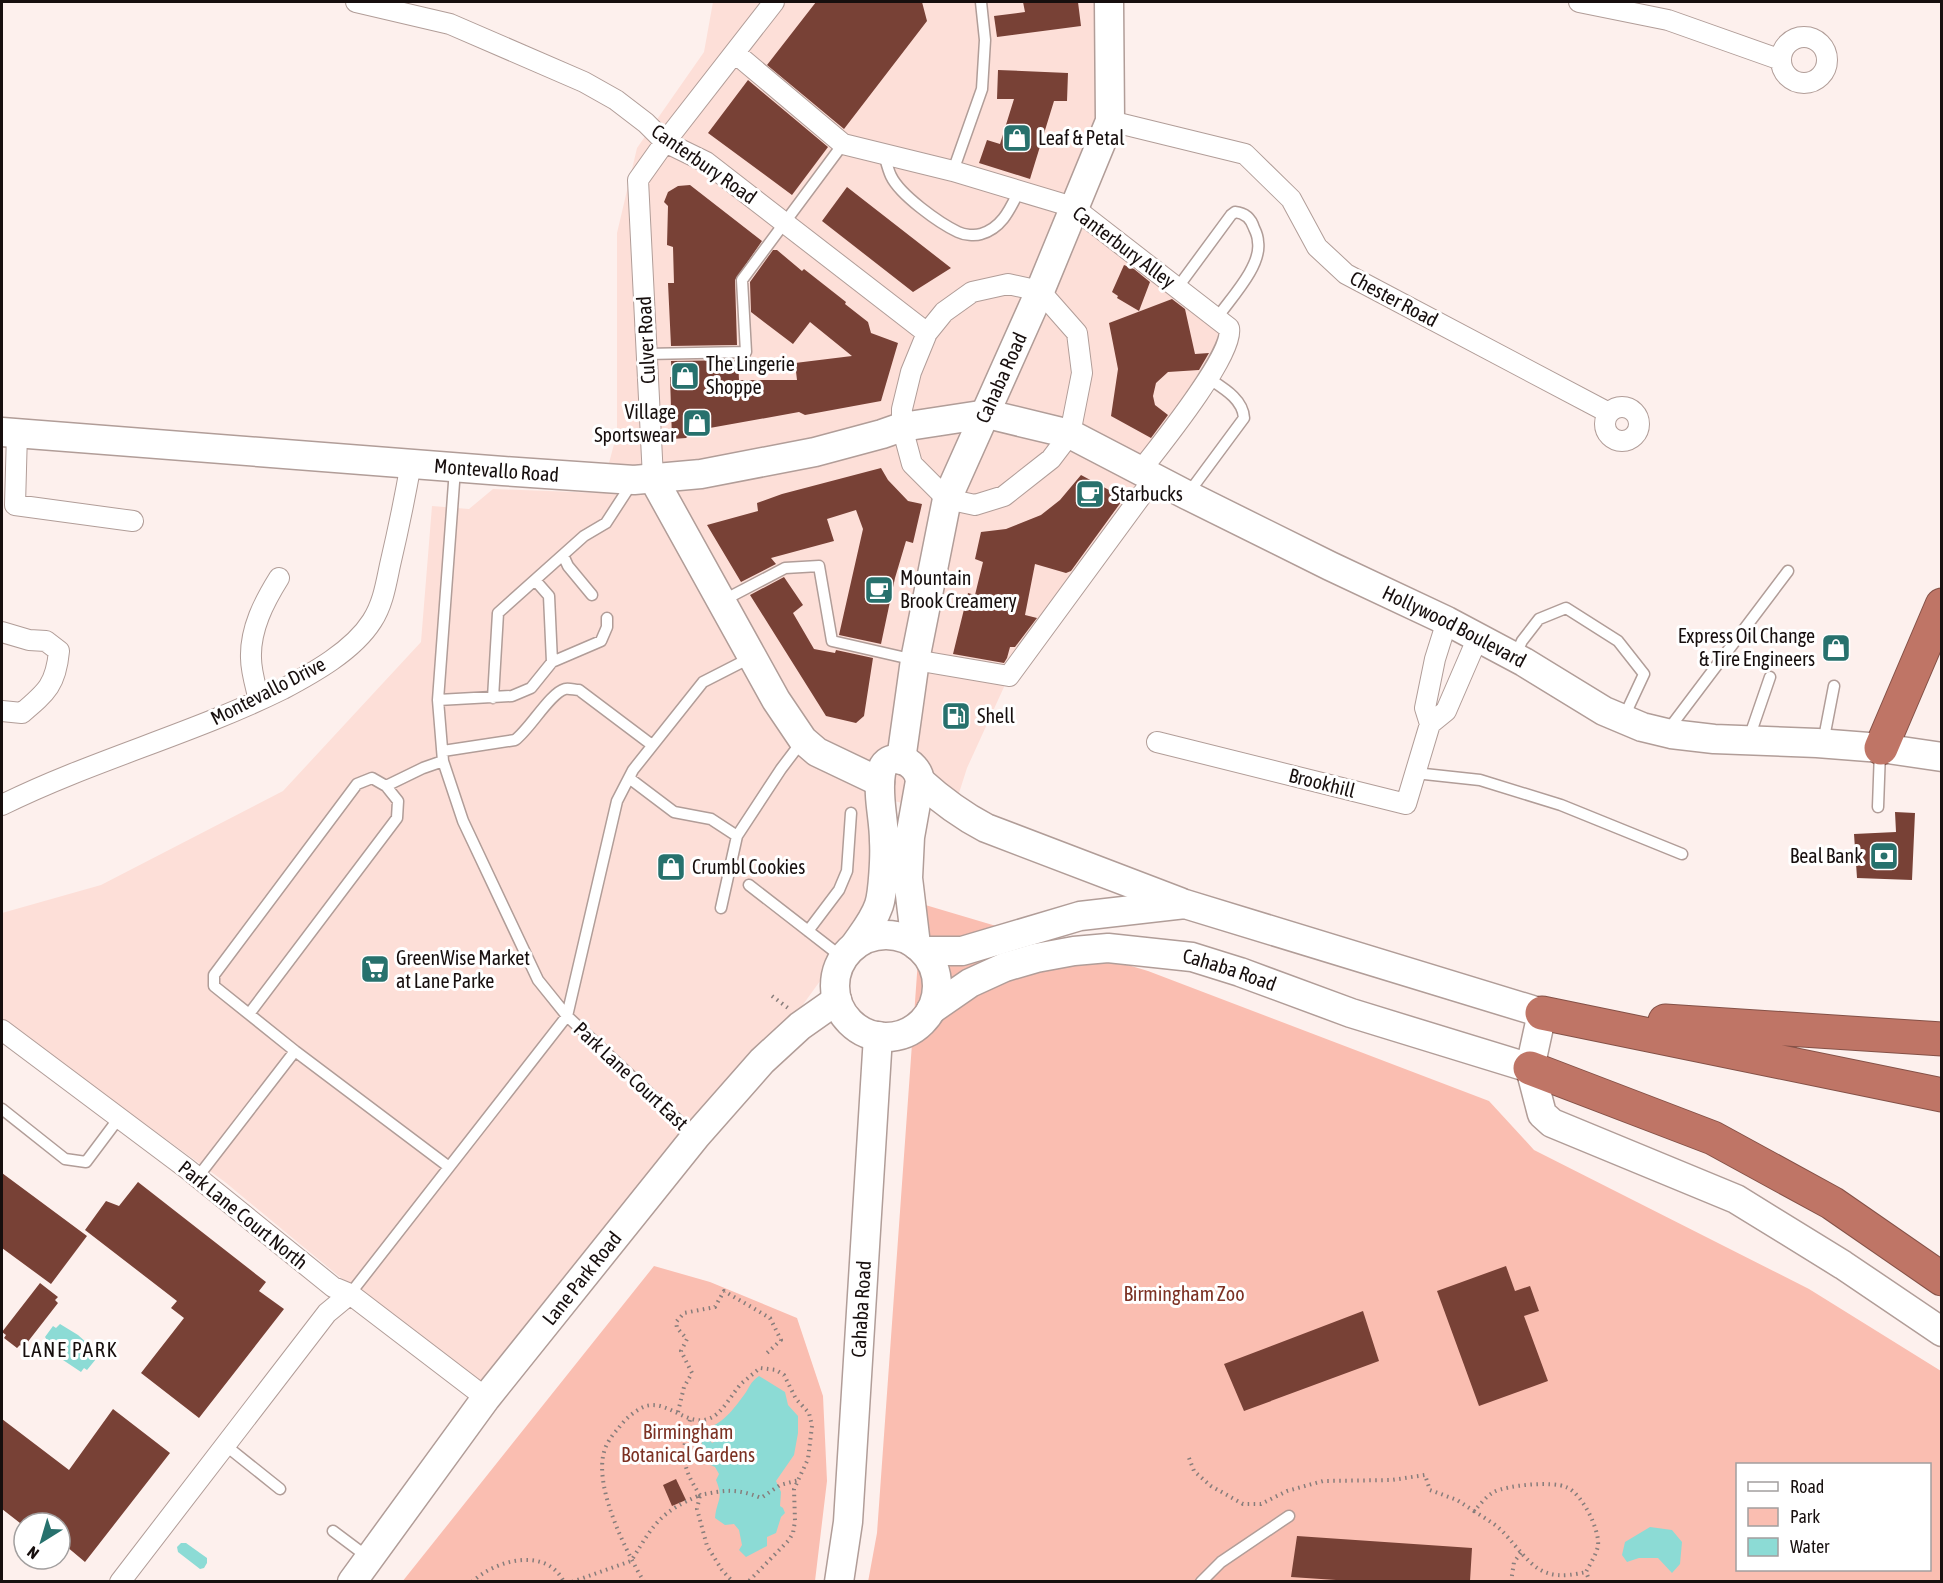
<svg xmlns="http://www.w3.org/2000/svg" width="1943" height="1583" font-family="'Asap Condensed',sans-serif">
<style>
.built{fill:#fddfd8}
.green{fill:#fabeb1;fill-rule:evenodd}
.water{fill:#8cdbd5}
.building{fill:#784136}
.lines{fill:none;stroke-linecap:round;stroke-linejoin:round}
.lane-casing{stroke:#b19d98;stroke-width:13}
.street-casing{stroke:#b19d98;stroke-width:22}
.secondary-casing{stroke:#b19d98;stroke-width:31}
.highway-casing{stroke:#845147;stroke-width:35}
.path{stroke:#877d7b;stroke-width:4;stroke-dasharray:1.5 4.5;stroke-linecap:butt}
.lane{stroke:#fff;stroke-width:10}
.street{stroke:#fff;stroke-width:20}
.secondary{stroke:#fff;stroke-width:28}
.highway{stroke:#bf7566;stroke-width:33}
.labels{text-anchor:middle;stroke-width:6;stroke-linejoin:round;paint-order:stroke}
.poi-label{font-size:20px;fill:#170f0e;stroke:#fff;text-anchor:start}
.street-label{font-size:20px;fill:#170f0e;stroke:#fff}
.park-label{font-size:20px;fill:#7c3123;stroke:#fff}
.neighbourhood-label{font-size:21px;letter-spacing:1.5px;fill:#170f0e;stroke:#fff}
</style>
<rect width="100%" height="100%" fill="#fdf0ed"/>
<path class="built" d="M713 2H1109L1110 121 1073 207 1229 328 1216 367 1009 676 967 768 952 815 886 799 876 904 762 1061 486 1398 225 1182 2 1020V913L101 885 283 791 421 642 432 506 469 509 493 489 601 493 617 433V233L637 148 704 52Z"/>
<path class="green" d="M922 904 1148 971 1489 1101 1534 1150 1809 1289 1941 1371V1581L868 1582 877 1533ZM1738 1464H1930V1570H1738Z
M654 1266 710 1282 797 1318 823 1396 827 1481 815 1581 402 1582Z"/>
<path class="water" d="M60 1324 78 1335 97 1352 93 1357 96 1359 87 1370 84 1368 81 1372 60 1358 44 1344 47 1340 45 1337 53 1326 56 1328Z
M759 1376 785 1392 788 1405 798 1416V1433L794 1455 776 1481 781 1492 780 1506 783 1508 785 1513 781 1517 776 1533 767 1537V1546L746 1557 739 1550 742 1545 739 1530 734 1524 725 1525 715 1518C717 1498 724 1500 716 1480L719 1474 715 1467 706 1463 701 1440 706 1436 712 1443 724 1437 725 1430 712 1426C724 1422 736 1406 744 1395 750 1387 750 1382 759 1376Z
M1650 1527 1672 1530 1682 1542 1680 1564 1672 1573 1658 1558H1639L1627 1562 1622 1555 1625 1542Z
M181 1543H186L207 1558V1563L204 1568 200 1569 178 1552 177 1547Z"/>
<path class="building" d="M816 2H922L927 21 844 129 767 65Z
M1023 2H1078L1081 26 997 37 994 16 1025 12Z
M998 70 1068 73 1067 101H1054L1030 179 979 163 987 140 1000 144 1014 99H997Z
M748 80 828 147 792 195 708 133Z
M690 185 762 241 735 280 737 345 671 346 668 283H674L673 247 667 245 668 206 664 202 668 192 678 186Z
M847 187 951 268 913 292 822 221Z
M773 250H777L802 271 804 269 846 302 845 304 868 322 871 333 898 343 881 401 805 415 799 412 693 431 686 438 672 439 670 377H672L671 361 738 360 739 380H797L795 363 852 356 810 322 793 344 751 312 750 282Z
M1124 265 1134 269 1150 282 1139 311 1117 298 1118 296 1112 292Z
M1172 299 1185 309 1195 354 1209 353 1199 370 1168 372 1156 383 1153 396 1155 405 1168 415 1151 438 1111 416 1118 369 1109 323Z
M881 468 888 480 908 501 922 504 913 543 906 541 895 578 881 644 839 635 863 529 856 510 827 519 834 541 771 558 776 564 741 582 707 525 758 511 757 503 782 494Z
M1081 475 1124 498 1071 571 1066 573 1035 564 1025 615 1037 618 1015 647H1010L1007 658 1004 663 953 654 968 593 975 595 983 562 975 559 981 532 1006 529 1041 515 1060 500Z
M784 577 803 605 793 613 814 649 835 653 836 650 873 658 864 716 856 723 826 716 750 595Z
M1895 812 1915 813 1912 880 1857 878 1854 834 1896 832Z
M2 1173 87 1236 51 1284 2 1248Z
M138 1182 266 1282 259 1291 284 1309 199 1418 141 1373 184 1318 171 1308 177 1301 85 1230 106 1201 119 1206Z
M1506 1266 1515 1291 1530 1286 1539 1311 1524 1316 1548 1381 1479 1406 1437 1291Z
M40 1283 58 1297 55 1300 58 1303 23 1348 20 1345 17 1348 4 1338 6 1335 2 1332Z
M1363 1311 1379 1361 1244 1411 1224 1364Z
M113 1409 170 1453 85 1562 60 1541V1523H20L2 1509V1419L69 1470Z
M676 1479 686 1500 672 1506 663 1485Z
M1297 1536 1472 1548 1470 1581H1351L1291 1577Z"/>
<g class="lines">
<g class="lane-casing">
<path id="lane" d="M884 154C886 161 888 170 891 176 900 195 939 223 958 232 964 235 975 236 981 234 1002 228 1010 209 1019 191
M953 171 982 89 985 40 981 2
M1178 287 1231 215 1235 212C1245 213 1251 218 1254 228 1256 232 1258 237 1258 242 1262 266 1230 299 1217 318
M646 354 746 352 742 280 843 144
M1187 495 1244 418C1243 399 1223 388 1208 378
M563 555 568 566 592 595
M535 580 549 596 552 662
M722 601 785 568 819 566 832 641 915 660
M1515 656 1522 641 1539 619 1566 608 1618 641 1644 674 1623 719
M493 698 498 613 584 536 606 523 632 483
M438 700 512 696 531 688 552 662 601 641 607 627V618
M1668 730 1788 571
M1749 738 1770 677
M1823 743 1834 686
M443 751 515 740C530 729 550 693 565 689 569 688 575 690 579 690L652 745
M443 761 463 821 538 980 567 1016 695 1136
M1415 773 1480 780 1561 805 1682 854
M629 778 674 812 711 819 737 836
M1878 807 1880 751
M749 885 843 958
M721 908 737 836 781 769 803 740
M808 931 839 890 847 871 851 813
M249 1014 397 818 398 801 386 786
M2 1109 65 1159 86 1162 119 1118
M449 1167 295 1051 214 986V975L357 784 372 778 386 786 423 768 443 761 438 700 455 469
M197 1178 295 1051
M350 1294 567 1016 617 801 633 770 703 682 750 658
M225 1445 280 1489
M333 1531 369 1558
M1201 1582 1221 1562 1289 1516"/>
</g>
<g class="street-casing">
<path id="street" d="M356 2 450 24 584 82 616 100 646 123 665 142 706 162 927 333
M1579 2 1668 20 1781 60
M1781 60a23 23 0 1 1 46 0a23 23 0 1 1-46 0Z
M735 53 843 144 953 171 1073 207 1229 328C1235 353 1159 447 1141 470
M1110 121 1245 154 1291 199 1317 247 1346 274 1609 413
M1008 284 1040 291 1077 333 1082 373 1070 434 1051 459 1004 496 975 505 947 499 912 464 902 427V409L911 372 927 333 944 312 972 292Z
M1605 424a17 17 0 1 1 34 0a17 17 0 1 1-34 0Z
M17 433 15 505 133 521
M653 478 638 180 665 142 774 2
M2 632 29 640 46 641 59 651C56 684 47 692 22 713L2 711
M915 660 1009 676 1155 477
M259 700C256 687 251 672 251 658 250 629 264 602 279 578
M1430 724 1446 711 1478 637
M1157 742 1406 804 1430 724 1425 708 1435 659 1447 621
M2 805C93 760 192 734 283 689 313 673 353 651 372 621 383 604 386 584 390 565 398 531 405 497 411 463
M2 1030 186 1168 333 1287 350 1294 486 1398
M120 1582 327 1313 350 1294"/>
</g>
<g class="secondary-casing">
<g id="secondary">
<path id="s1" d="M2 432 503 471 634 480 701 474 815 452 882 434 902 427 987 414 1070 434 1187 495 1330 566 1447 621 1524 662 1604 711 1642 727 1671 734 1714 739 1817 743 1881 748 1942 757"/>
<path d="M653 478 776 700 803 740 817 752 880 782"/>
<path id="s2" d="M901 760 915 660 947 499 1040 291 1110 121 1109 2"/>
<path d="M920 781C941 800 961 815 986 828L1180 902"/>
<circle cx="886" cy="986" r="51"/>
<path d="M855 945C864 932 874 920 879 905 883 893 885 855 884 841 884 818 877 796 881 773 886 748 918 760 920 781L910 837 908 878 916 945"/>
<path d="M923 951H962L1080 916 1185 904 1542 1013 1530 1068 1542 1114 1552 1123 1736 1199 1843 1265 1942 1332"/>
<path id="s3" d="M931 1010 970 983 1005 967 1036 958 1074 951 1108 948 1192 957 1240 972 1351 1013 1530 1068"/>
<path id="s4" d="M352 1582 486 1398 696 1136 762 1061 800 1026 837 1000"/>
<path id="s5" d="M839 1582 848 1522 878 1036"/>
</g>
</g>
<g class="highway-casing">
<path id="highway" d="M1881 748 1942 605
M1542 1013 1942 1095
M1665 1021 1942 1039
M1530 1068 1713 1138 1832 1203 1942 1279"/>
</g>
<path class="path" d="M772 996 788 1008
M678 1412 684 1387 692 1373 681 1351 687 1339 677 1328 676 1322 684 1313 715 1307 724 1291 770 1318 781 1340 767 1353
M690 1420C681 1452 681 1467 700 1495 726 1490 736 1488 761 1498L780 1485 799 1480
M1189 1458 1194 1471 1211 1486 1243 1504H1261L1287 1491 1323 1481 1392 1480 1425 1475 1430 1490 1457 1500 1474 1511C1480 1505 1486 1496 1494 1492 1507 1485 1553 1481 1566 1487 1582 1493 1600 1530 1598 1546 1596 1555 1590 1564 1586 1572L1590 1582
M1474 1511C1484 1518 1496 1524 1504 1533 1533 1565 1539 1583 1586 1572
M633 1558C655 1522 661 1512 700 1495L697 1509 707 1546 722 1570 733 1582
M472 1582C495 1560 546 1546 564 1582
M572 1582 634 1560
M644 1582C626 1551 594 1488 604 1452 606 1444 612 1435 618 1429 624 1420 635 1410 646 1406 668 1400 686 1426 708 1419 722 1415 732 1393 742 1383 748 1378 754 1373 760 1368L776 1370 784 1375 796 1399 809 1413 812 1426 808 1459 794 1489 795 1521 793 1533 789 1540 748 1582
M1511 1582 1514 1562 1521 1553"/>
<use href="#lane" class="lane"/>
<use href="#street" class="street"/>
<use href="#secondary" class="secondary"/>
<use href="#highway" class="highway"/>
</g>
<defs>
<g id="shop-square" transform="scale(1.5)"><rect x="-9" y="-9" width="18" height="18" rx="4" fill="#27716d" stroke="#fff"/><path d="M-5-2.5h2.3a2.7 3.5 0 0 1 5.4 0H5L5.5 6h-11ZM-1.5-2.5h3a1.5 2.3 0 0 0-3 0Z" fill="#fff"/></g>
<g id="cafe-square" transform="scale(1.5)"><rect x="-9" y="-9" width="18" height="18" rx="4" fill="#27716d" stroke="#fff"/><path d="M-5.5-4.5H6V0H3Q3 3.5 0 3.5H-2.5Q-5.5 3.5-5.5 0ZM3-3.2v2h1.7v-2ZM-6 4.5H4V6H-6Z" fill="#fff"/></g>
<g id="fuel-square" transform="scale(1.5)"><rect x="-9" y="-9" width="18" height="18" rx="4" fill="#27716d" stroke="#fff"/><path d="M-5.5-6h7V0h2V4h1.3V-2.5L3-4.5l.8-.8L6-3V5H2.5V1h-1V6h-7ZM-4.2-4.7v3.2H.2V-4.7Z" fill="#fff"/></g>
<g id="bank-square" transform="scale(1.5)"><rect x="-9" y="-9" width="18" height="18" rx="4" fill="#27716d" stroke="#fff"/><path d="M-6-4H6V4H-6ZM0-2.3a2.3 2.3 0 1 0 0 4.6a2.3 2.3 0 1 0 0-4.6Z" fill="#fff"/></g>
<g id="supermarket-square" transform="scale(1.5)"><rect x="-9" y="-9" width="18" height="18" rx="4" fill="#27716d" stroke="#fff"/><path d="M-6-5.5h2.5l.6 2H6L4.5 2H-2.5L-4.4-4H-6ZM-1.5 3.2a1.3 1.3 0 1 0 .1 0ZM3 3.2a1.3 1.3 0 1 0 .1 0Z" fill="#fff"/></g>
</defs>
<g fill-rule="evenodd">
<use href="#shop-square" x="1017" y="138"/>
<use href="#shop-square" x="685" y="376"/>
<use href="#shop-square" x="697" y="423"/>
<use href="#cafe-square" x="1090" y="494"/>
<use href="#cafe-square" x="879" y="590"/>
<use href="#shop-square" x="1836" y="648"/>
<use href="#fuel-square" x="956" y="716"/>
<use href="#bank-square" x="1884" y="856"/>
<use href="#shop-square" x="671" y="867"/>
<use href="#supermarket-square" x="375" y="969"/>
</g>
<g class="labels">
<g class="poi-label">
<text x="1038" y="145">Leaf &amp; Petal</text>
<text x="706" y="371">The Lingerie<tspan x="706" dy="23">Shoppe</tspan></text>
<text x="676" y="419" text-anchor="end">Village<tspan x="676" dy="23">Sportswear</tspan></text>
<text x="1111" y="501">Starbucks</text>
<text x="900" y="585">Mountain<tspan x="900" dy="23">Brook Creamery</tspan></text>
<text x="1815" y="643" text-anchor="end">Express Oil Change<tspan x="1815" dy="23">&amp; Tire Engineers</tspan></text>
<text x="977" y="723">Shell</text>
<text x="1863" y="863" text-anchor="end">Beal Bank</text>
<text x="692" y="874">Crumbl Cookies</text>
<text x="396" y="965">GreenWise Market<tspan x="396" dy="23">at Lane Parke</tspan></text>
</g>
<g class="street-label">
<text transform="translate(704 164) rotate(35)" y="7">Canterbury Road</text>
<text transform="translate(1124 247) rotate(37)" y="7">Canterbury Alley</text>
<text transform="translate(1394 299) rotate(28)" y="7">Chester Road</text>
<text transform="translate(646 340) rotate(-93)" y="7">Culver Road</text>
<text dy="7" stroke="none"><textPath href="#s2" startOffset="398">Cahaba Road</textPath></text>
<text dy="7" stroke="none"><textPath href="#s1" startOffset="496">Montevallo Road</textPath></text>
<text dy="7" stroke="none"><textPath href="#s1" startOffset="1509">Hollywood Boulevard</textPath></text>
<text transform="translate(268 691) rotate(-27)" y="7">Montevallo Drive</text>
<text transform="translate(1322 783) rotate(14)" y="7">Brookhill</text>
<text dy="7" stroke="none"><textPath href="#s3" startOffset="315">Cahaba Road</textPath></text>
<text transform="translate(631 1076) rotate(43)" y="7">Park Lane Court East</text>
<text transform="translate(243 1215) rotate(39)" y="7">Park Lane Court North</text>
<text dy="7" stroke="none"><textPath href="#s4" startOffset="381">Lane Park Road</textPath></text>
<text dy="7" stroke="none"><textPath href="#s5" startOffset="274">Cahaba Road</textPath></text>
</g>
<g class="park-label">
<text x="1184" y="1301">Birmingham Zoo</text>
<text x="688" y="1439">Birmingham<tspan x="688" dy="23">Botanical Gardens</tspan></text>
</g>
<g class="neighbourhood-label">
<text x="70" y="1357">LANE PARK</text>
</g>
</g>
<rect width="1943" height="1583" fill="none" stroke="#170f0e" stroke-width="6"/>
<rect x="1736" y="1463" width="195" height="108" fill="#ffffff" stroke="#a29f9f" stroke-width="1.5"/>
<rect x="1748" y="1482" width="30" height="9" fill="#ffffff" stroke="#a29f9f" stroke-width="1.5"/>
<text x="1790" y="1493" font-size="18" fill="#170f0e">Road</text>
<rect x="1748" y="1508" width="30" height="18" fill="#fabeb1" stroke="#a29f9f" stroke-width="1.5"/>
<text x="1790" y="1523" font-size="18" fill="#170f0e">Park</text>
<rect x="1748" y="1538" width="30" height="18" fill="#8cdbd5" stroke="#a29f9f" stroke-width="1.5"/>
<text x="1790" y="1553" font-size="18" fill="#170f0e">Water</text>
<g transform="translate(42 1541) rotate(217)"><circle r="28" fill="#ffffff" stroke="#a29f9f" stroke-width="1.5"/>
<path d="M0-4.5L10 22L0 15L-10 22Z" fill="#27716d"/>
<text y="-9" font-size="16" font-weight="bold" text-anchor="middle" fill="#170f0e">N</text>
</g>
</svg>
